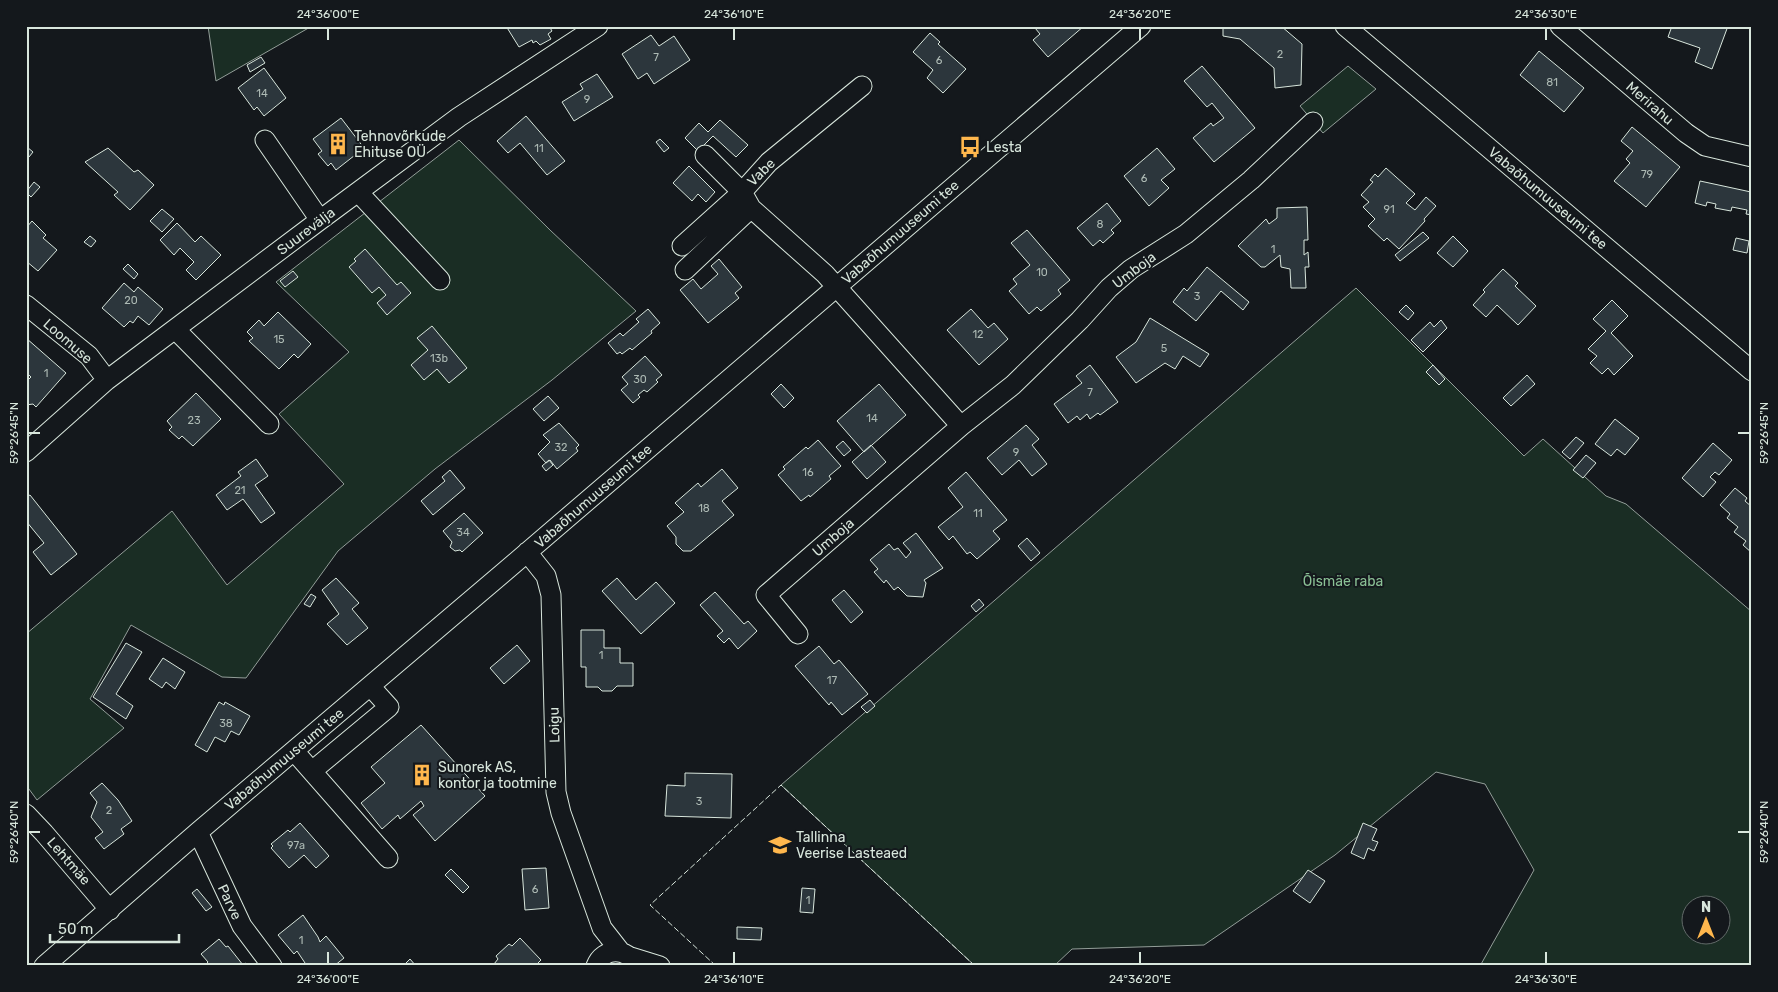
<svg xmlns="http://www.w3.org/2000/svg" width="1778" height="992" font-family="Rubik,sans-serif">
<style>
.green{fill:#1a2d24;stroke:#939e99;fill-rule:evenodd}
.building{fill:#2c363c;stroke:#d8e6dc}
.lines{fill:none;stroke-linecap:round;stroke-linejoin:round}
.minor-casing{stroke:#d8e6dc;stroke-width:21}
.minor{stroke:#14181c;stroke-width:19}
.fence{stroke:#d8e6dc;stroke-width:1;stroke-dasharray:6 2.5;stroke-linecap:butt}
.ticks{fill:none;stroke:#d8e6dc;stroke-width:2}
.labels{text-anchor:middle;stroke-width:4;stroke-linejoin:round;paint-order:stroke}
.number-label{font-size:11px;fill:#adbab4}
.street-label{font-size:14px;fill:#d8e6dc;stroke:#14181c}
.poi-label{font-size:14px;fill:#d8e6dc;stroke:#14181c;text-anchor:start}
.park-label{font-size:14px;fill:#8ac095;stroke:#14181c}
.neatline{fill:none;stroke:#d8e6dc;stroke-width:2}
.ticks-label{font-size:12px;text-anchor:middle;fill:#d8e6dc}
</style>
<rect width="100%" height="100%" fill="#14181c"/>
<path class="green" d="M208 26H312L216 81Z
M1348 66 1376 89 1323 133 1300 106Z
M459 140 550 230 636 311 552 380 435 469 338 551 246 678 222 677 131 625 90 699 124 728 37 800 26 785V634L172 511 227 585 344 484 279 414 349 352 276 282Z
M1356 288 1524 456 1543 439 1606 496 1626 504 1752 612V966H1480L1534 870 1485 784 1436 772 1335 855 1204 945 1072 949 1054 966H975L781 785ZM1690 904H1720V934H1690Z"/>
<path class="building" d="M506 26H549L552 31 548 34 551 39 540 45 536 41 533 43 532 40 519 47Z
M1037 26H1084L1048 57 1033 40 1040 34 1035 28Z
M1223 26H1281L1302 44 1301 85 1275 88 1274 68 1240 39 1223 36Z
M1672 26H1728L1712 69 1695 62 1700 48 1668 37Z
M930 33 940 42 938 44 966 69 943 93 927 78 933 70 913 52Z
M651 35 659 46 674 36 690 60 654 84 647 73 638 79 622 54Z
M1539 51 1584 88 1564 112 1520 75Z
M261 57 265 63 250 72 247 65Z
M1202 66 1255 128 1214 162 1193 138 1211 123 1213 126 1224 118 1212 103 1207 107 1184 81Z
M264 68 286 98 264 116 257 107 254 110 238 88Z
M597 74 613 97 574 121 562 102 583 89 580 84Z
M526 116 565 161 547 175 520 143 508 153 497 141Z
M341 118 364 148 336 170 331 163 328 166 318 154 322 151 313 139Z
M720 120 748 145 736 157 713 136 698 151 685 138 699 123 708 132Z
M1632 127 1680 167 1646 207 1614 181 1630 163 1626 159 1633 151 1621 141Z
M660 139 669 148 664 152 656 142Z
M27 147 33 152 29 157 26 155Z
M108 148 134 172 138 170 154 185 130 210 114 195 118 192 85 162Z
M1157 148 1175 169 1161 180 1169 188 1149 206 1124 176Z
M689 166 715 192 706 202 698 194 692 201 673 183Z
M1386 168 1415 194 1406 203 1415 210 1426 197 1436 206 1424 219 1425 221 1399 249 1387 238 1384 241 1368 226 1375 219 1363 207 1369 202 1361 195 1373 182 1370 180 1375 174 1378 177Z
M1700 181 1751 192 1752 215 1746 214 1747 210 1732 207 1731 211 1715 208 1716 204 1707 202 1706 206 1695 203Z
M34 182 40 187 31 197 26 192Z
M1107 203 1121 221 1111 230 1114 233 1103 243 1100 240 1093 246 1077 228Z
M1307 207 1308 240H1304V255L1308 252 1309 267H1305L1306 288H1291L1290 269 1281 267 1280 255 1265 267H1261L1238 246 1266 219 1269 224 1277 218V208Z
M162 209 174 219 162 232 150 221Z
M32 221 46 235 43 238 57 250 38 271 26 261V228Z
M177 223 195 242 201 236 221 255 196 280 186 270 194 262 180 248 174 255 160 240Z
M1027 230 1070 280 1058 290 1061 294 1041 311 1037 307 1029 314 1009 291 1017 284 1013 279 1030 265 1011 243Z
M1423 232 1429 238 1400 261 1395 255Z
M90 236 96 241 91 247 84 242Z
M1453 236 1468 251 1453 267 1437 253Z
M1736 238 1749 241 1747 253 1733 250Z
M365 249 397 285 401 282 411 293 387 315 377 303 386 295 379 287 372 293 349 267 356 261 354 259Z
M719 259 742 287 735 293 739 298 708 323 680 290 693 279 701 289 718 274 711 266Z
M128 264 138 274 134 279 123 269Z
M1207 267 1249 302 1243 310 1221 291 1196 321 1173 302 1184 288 1187 291Z
M1503 269 1518 283 1515 286 1536 306 1518 325 1497 305 1486 317 1473 305 1485 292 1483 290Z
M293 271 298 277 285 287 280 281Z
M124 283 134 292 138 287 163 309 149 325 138 316 133 323 130 321 124 327 102 308Z
M1612 300 1628 316 1611 333 1633 356 1614 375 1608 368 1602 374 1590 363 1597 356 1588 349 1606 331 1593 319Z
M1406 305 1414 313 1408 320 1399 312Z
M648 309 660 323 651 331 652 333 632 350 630 348 622 354 620 352 617 354 608 343 620 333 623 336 639 322 636 319Z
M971 309 988 328 994 323 1008 339 979 365 947 330Z
M278 312 311 344 298 358 294 354 279 369 249 341 253 338 247 332 259 320 264 326Z
M1150 318 1209 354 1200 367 1183 356 1175 369 1165 363 1136 383 1116 357 1136 342Z
M1441 320 1447 328 1423 352 1411 340 1430 322 1434 327Z
M432 326 467 368 449 383 437 369 424 380 411 365 428 350 417 338Z
M26 338 66 373 36 407 33 404 26 405V382L31 377 26 372Z
M645 356 662 375 656 380 658 382 647 392 644 390 638 395 640 397 633 403 621 390 628 384 622 377Z
M1090 365 1118 402 1100 415 1098 413 1090 419 1087 414 1080 420 1077 416 1068 423 1054 404 1082 383 1076 376Z
M1433 365 1445 379 1439 385 1426 372Z
M1527 375 1535 384 1511 406 1503 398Z
M781 384 794 398 784 408 771 394Z
M879 384 906 415 864 452 837 421Z
M196 393 221 419 193 446 182 436 179 439 169 430 172 427 167 421Z
M548 396 559 408 544 421 533 409Z
M1615 419 1639 438 1625 455 1617 449 1611 456 1595 444Z
M559 423 579 445 576 448 578 451 557 469 550 460 546 463 538 454 550 442 543 435Z
M1026 425 1039 439 1032 445 1047 464 1032 476 1019 460 1002 475 987 458Z
M1576 437 1584 443 1570 459 1562 452Z
M818 440 841 466 829 476 831 479 810 497 809 495 801 501 778 475 785 469 783 467 806 447 808 449Z
M843 441 851 450 844 456 836 447Z
M1713 443 1732 460 1719 475 1715 472 1710 477 1716 482 1703 497 1682 478Z
M871 445 886 462 867 479 852 462Z
M1586 455 1596 463 1583 478 1573 470Z
M256 459 268 476 255 485 275 513 261 523 243 499 227 510 216 495 241 476 238 472Z
M549 460 553 465 546 471 542 466Z
M722 469 738 488 722 501 734 515 691 551H683L676 544V537L667 526 684 512 675 503 698 483 701 487Z
M450 470 465 488 433 515 421 501 445 481 442 477Z
M966 472 1007 520 993 531 1000 539 977 559 970 552 967 554 953 536 949 540 938 527 963 507 948 488Z
M1735 488 1747 498 1745 501 1752 507V553L1743 545 1746 541 1734 532 1738 527 1727 518 1730 514 1720 505Z
M30 495 77 554 51 575 33 552 44 543 26 521V497Z
M464 513 483 533 462 552 460 550 455 551 450 547 452 542 443 531Z
M916 533 943 568 924 580 926 583 923 597 907 596 898 587 894 590 886 580 884 583 874 572 878 569 870 560 889 544 894 550 898 548 906 558 911 552 903 543Z
M1027 538 1040 553 1031 561 1018 546Z
M336 578 359 603 352 609 368 628 347 645 327 624 339 614 322 590Z
M617 578 636 600 656 582 675 603 641 634 602 591Z
M844 590 863 612 851 623 832 600Z
M715 592 744 624 748 621 757 631 738 649 729 638 724 643 717 636 723 631 700 605Z
M311 594 316 597 310 607 304 604Z
M979 599 984 605 976 612 971 606Z
M581 630H604V648H620V663H633V686H617L612 691H602L598 687H586V667H581Z
M126 643 142 652 116 694 133 706 126 719 93 697Z
M517 645 530 661 504 684 490 668Z
M819 646 834 664 839 660 868 694 842 715 831 702 829 705 795 666Z
M163 658 185 672 175 689 166 682 162 688 149 679Z
M870 700 875 706 867 713 861 707Z
M219 702 224 705 225 702 250 716 239 735 231 731 225 742 215 737 207 752 195 745Z
M421 725 485 796 435 841 413 815 424 806 421 801 400 819 398 815 382 829 361 803 385 783 371 767Z
M685 773 732 774 731 818 665 816 667 785 685 786Z
M102 783 118 800 132 821 121 829 124 834 104 849 95 838 103 832 91 817 97 802 90 793Z
M300 823 329 856 316 868 304 855 289 868 271 848 273 846 271 844 288 830 290 832Z
M1363 823 1377 829 1372 840 1378 842 1374 851 1368 848 1364 859 1351 853Z
M546 868 549 908 525 910 522 869Z
M451 869 469 887 463 893 445 875Z
M1308 870 1325 881 1310 903 1293 891Z
M802 888 815 889 813 913 800 912Z
M197 889 212 907 206 911 192 893Z
M303 915 318 937 320 942 326 936 344 958 334 966H307L297 951 294 954 278 935Z
M737 927 762 928 761 940 737 939Z
M520 938 541 960 535 966H496L494 964 498 959 496 956 509 944 512 946Z
M219 939 226 947 228 946 243 965 246 963 248 966H209L207 963 208 962 201 954Z
M410 959 416 966H403Z"/>
<g class="lines">
<g class="minor-casing">
<path id="minor" d="M1345 26 1752 371
M1560 26 1686 133 1705 146 1752 157
M862 86 769 162 742 192 751 208 825 274 961 426
M265 140 320 220
M358 192 440 280
M682 246 742 192 705 155
M685 270 751 208
M26 305 89 356 107 380
M175 329 269 424
M26 452 107 380 320 220 459 117 598 26
M527 552 546 576 551 595 556 792 561 813 602 928 620 951
M798 634 766 595 961 426 1013 385 1080 320 1109 288 1131 269 1186 234 1251 180 1313 122
M294 751 388 858
M312 771 389 707 370 686
M26 814 44 833 110 910
M198 832 242 926 272 966
M631 957 660 966
M44 966 198 832 503 573 1141 26
M596 966C603 947 628 947 636 966"/>
</g>
<use href="#minor" class="minor"/>
<path class="fence" d="M716 966 650 905 781 785 975 966"/>
</g>
<path class="ticks" d="M328 28V40M734 28V40M1140 28V40M1546 28V40M28 433H40M1738 433H1750M28 832H40M1738 832H1750M328 952V964M734 952V964M1140 952V964M1546 952V964"/>
<defs>
<g id="building-bare" transform="scale(1.725)"><path d="M-4-6H4V6H1V3H-1V6H-4ZM-2.5-4.3h1.7v1.8h-1.7ZM.8-4.3h1.7v1.8H.8ZM-2.5-1h1.7V.8h-1.7ZM.8-1h1.7V.8H.8Z" fill="#ffb74d" stroke="#14181c" stroke-width="2.5" paint-order="stroke"/></g>
<g id="bus-bare" transform="scale(1.725)"><path d="M-5-6H5V4H4V6H2V4H-2V6H-4V4H-5ZM-3.5-4V0h7V-4ZM-3.5 1.2v1.5H-2V1.2ZM2 1.2v1.5H3.5V1.2Z" fill="#ffb74d" stroke="#14181c" stroke-width="2.5" paint-order="stroke"/></g>
<g id="school-bare" transform="scale(1.725)"><path d="M0-5L7-2L0 1L-7-2ZM-4 1L0 2.5L4 1V4Q0 6-4 4Z" fill="#ffb74d" stroke="#14181c" stroke-width="2.5" paint-order="stroke"/></g>
</defs>
<g fill-rule="evenodd">
<use href="#building-bare" x="338" y="144"/>
<use href="#bus-bare" x="970" y="147"/>
<use href="#building-bare" x="422" y="775"/>
<use href="#school-bare" x="780" y="845"/>
</g>
<g class="labels">
<g class="number-label">
<text x="1280" y="58">2</text>
<text x="656" y="61">7</text>
<text x="939" y="64">6</text>
<text x="1552" y="86">81</text>
<text x="262" y="97">14</text>
<text x="587" y="103">9</text>
<text x="539" y="152">11</text>
<text x="1647" y="178">79</text>
<text x="1144" y="182">6</text>
<text x="1389" y="213">91</text>
<text x="1100" y="228">8</text>
<text x="1273" y="253">1</text>
<text x="1042" y="276">10</text>
<text x="1197" y="300">3</text>
<text x="131" y="304">20</text>
<text x="978" y="338">12</text>
<text x="279" y="343">15</text>
<text x="1164" y="352">5</text>
<text x="439" y="362">13b</text>
<text x="46" y="377">1</text>
<text x="640" y="383">30</text>
<text x="1090" y="396">7</text>
<text x="872" y="422">14</text>
<text x="194" y="424">23</text>
<text x="561" y="451">32</text>
<text x="1016" y="456">9</text>
<text x="808" y="476">16</text>
<text x="240" y="494">21</text>
<text x="704" y="512">18</text>
<text x="978" y="517">11</text>
<text x="463" y="536">34</text>
<text x="601" y="659">1</text>
<text x="832" y="684">17</text>
<text x="226" y="727">38</text>
<text x="699" y="805">3</text>
<text x="109" y="814">2</text>
<text x="296" y="849">97a</text>
<text x="535" y="893">6</text>
<text x="808" y="904">1</text>
<text x="301" y="944">1</text>
</g>
<g class="street-label">
<text transform="translate(1650 103) rotate(41)" y="5">Merirahu</text>
<text transform="translate(761 172) rotate(-45)" y="5">Vabe</text>
<text transform="translate(1548 198) rotate(40)" y="5">Vabaõhumuuseumi tee</text>
<text transform="translate(306 231) rotate(-37)" y="5">Suurevälja</text>
<text transform="translate(900 232) rotate(-41)" y="5">Vabaõhumuuseumi tee</text>
<text transform="translate(1134 270) rotate(-37)" y="5">Umboja</text>
<text transform="translate(68 341) rotate(41)" y="5">Loomuse</text>
<text transform="translate(593 496) rotate(-41)" y="5">Vabaõhumuuseumi tee</text>
<text transform="translate(833 537) rotate(-41)" y="5">Umboja</text>
<text transform="translate(554 725) rotate(-92)" y="5">Loigu</text>
<text transform="translate(284 759) rotate(-40)" y="5">Vabaõhumuuseumi tee</text>
<text transform="translate(69 861) rotate(49)" y="5">Lehtmäe</text>
<text transform="translate(230 902) rotate(65)" y="5">Parve</text>
</g>
<g class="poi-label">
<text x="354" y="141">Tehnovõrkude<tspan x="354" dy="16">Ehituse OÜ</tspan></text>
<text x="986" y="152">Lesta</text>
<text x="438" y="772">Sunorek AS,<tspan x="438" dy="16">kontor ja tootmine</tspan></text>
<text x="796" y="842">Tallinna<tspan x="796" dy="16">Veerise Lasteaed</tspan></text>
</g>
<g class="park-label">
<text x="1343" y="586">Õismäe raba</text>
</g>
</g>
<rect width="1778" height="992" fill="none" stroke="#14181c" stroke-width="55"/>
<g transform="translate(1706 920)"><circle r="24" fill="#14181c" stroke="#626a69"/>
<path d="M0-4L9 19L0 12L-9 19Z" fill="#ffb74d"/>
<text y="-8" font-size="14" font-weight="bold" text-anchor="middle" fill="#d8e6dc">N</text>
</g>
<path d="M50 934v8h129v-8" fill="none" stroke="#d8e6dc" stroke-width="2.5"/>
<text x="58" y="934" font-size="15" fill="#d8e6dc" stroke="#14181c" stroke-width="4" paint-order="stroke">50 m</text>
<rect x="28" y="28" width="1722" height="936" class="neatline"/>
<g class="ticks-label">
<text x="328" y="18">24°36'00"E</text>
<text x="734" y="18">24°36'10"E</text>
<text x="1140" y="18">24°36'20"E</text>
<text x="1546" y="18">24°36'30"E</text>
<text transform="translate(14 433) rotate(-90)" y="4">59°26'45"N</text>
<text transform="translate(1764 433) rotate(-90)" y="4">59°26'45"N</text>
<text transform="translate(14 832) rotate(-90)" y="4">59°26'40"N</text>
<text transform="translate(1764 832) rotate(-90)" y="4">59°26'40"N</text>
<text x="328" y="983">24°36'00"E</text>
<text x="734" y="983">24°36'10"E</text>
<text x="1140" y="983">24°36'20"E</text>
<text x="1546" y="983">24°36'30"E</text>
</g>
</svg>
